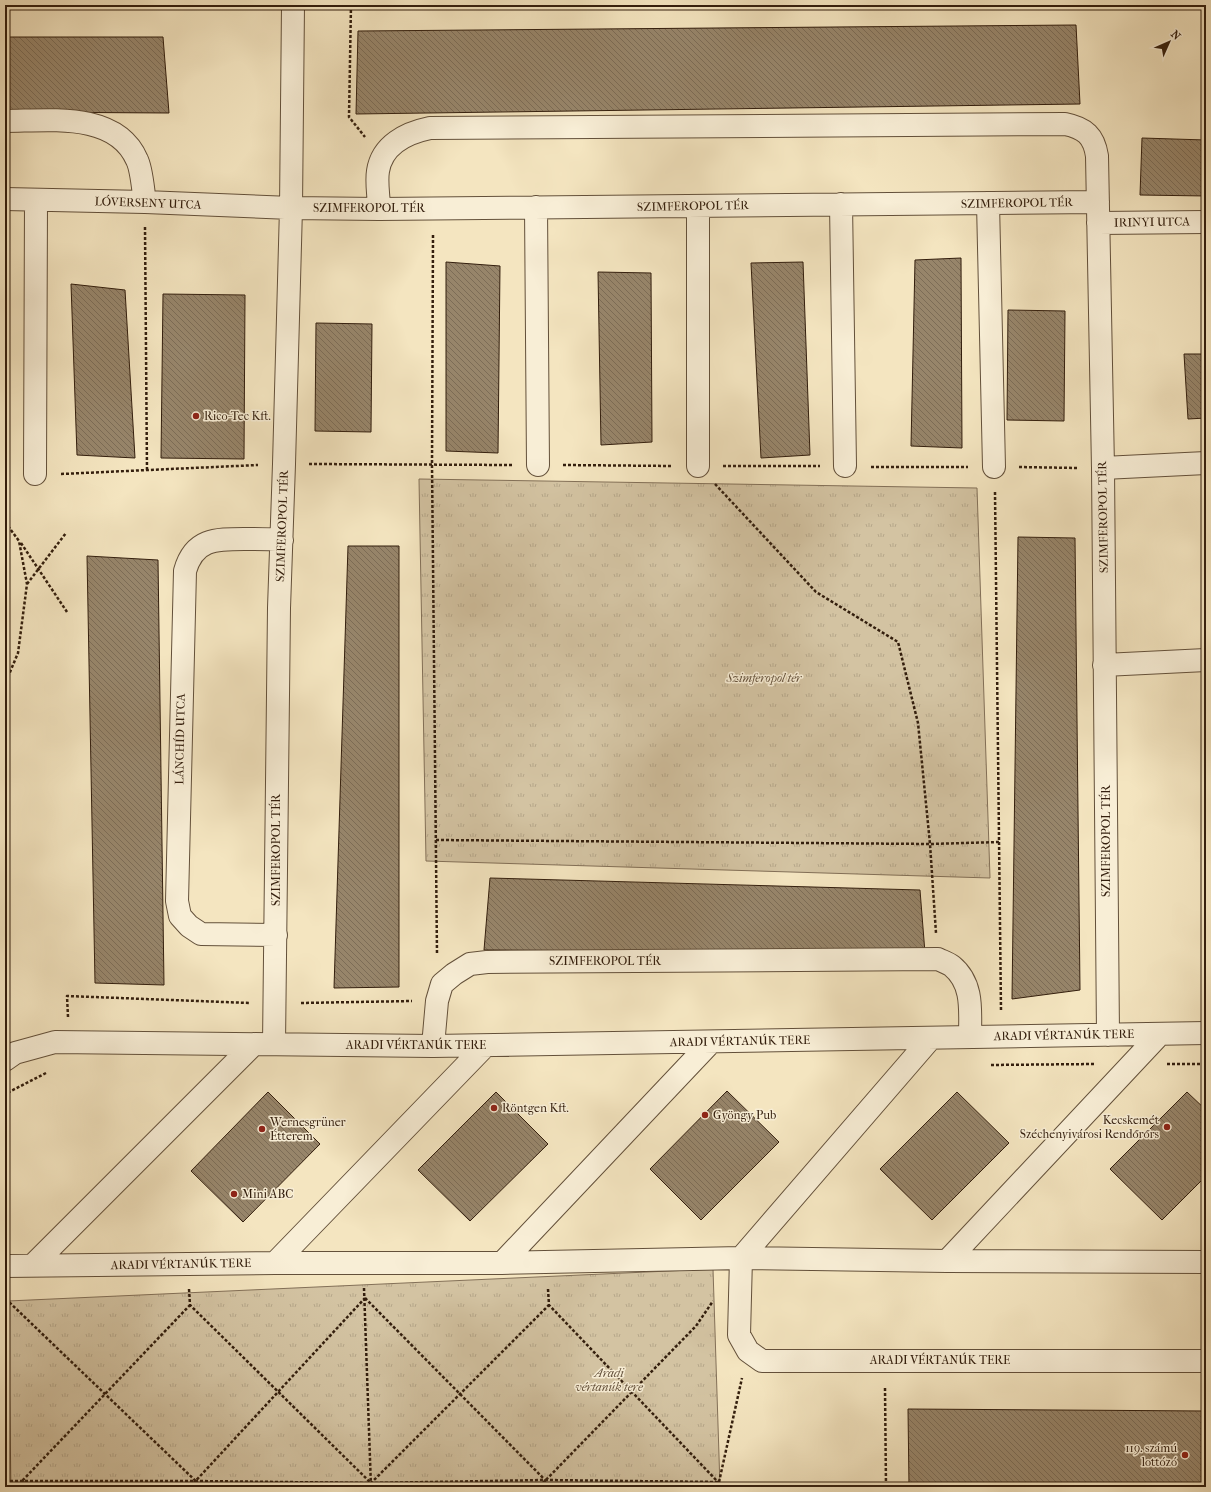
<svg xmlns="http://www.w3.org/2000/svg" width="1211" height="1492" font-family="'IM FELL French Canon',serif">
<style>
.grass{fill:url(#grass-tufts);stroke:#837058}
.building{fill:url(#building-back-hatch);stroke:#331e0d}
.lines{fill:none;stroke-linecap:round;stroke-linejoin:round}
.minor-casing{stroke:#63503a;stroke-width:24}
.path{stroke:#331e0d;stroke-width:2.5;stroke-dasharray:3 2;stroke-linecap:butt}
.minor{stroke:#f8eed6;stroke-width:22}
.poi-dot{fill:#8f2418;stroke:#f8eed6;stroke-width:1.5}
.labels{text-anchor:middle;stroke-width:3;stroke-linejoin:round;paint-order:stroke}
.street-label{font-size:12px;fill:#331e0d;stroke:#f8eed6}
.poi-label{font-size:12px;fill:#331e0d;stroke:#f8eed6;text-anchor:start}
.park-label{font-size:12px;font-style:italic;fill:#63503a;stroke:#f8eed6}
</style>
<defs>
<pattern id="grass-tufts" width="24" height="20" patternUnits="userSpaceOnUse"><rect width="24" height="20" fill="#d3c3a2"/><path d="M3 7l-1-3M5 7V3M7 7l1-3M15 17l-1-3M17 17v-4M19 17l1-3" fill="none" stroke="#b6a78a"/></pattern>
<pattern id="building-back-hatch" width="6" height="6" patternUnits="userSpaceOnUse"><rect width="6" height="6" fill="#97856a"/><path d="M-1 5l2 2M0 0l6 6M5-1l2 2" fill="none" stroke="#7c6c56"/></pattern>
</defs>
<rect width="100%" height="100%" fill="#f4e5c0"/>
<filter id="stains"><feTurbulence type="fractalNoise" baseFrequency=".005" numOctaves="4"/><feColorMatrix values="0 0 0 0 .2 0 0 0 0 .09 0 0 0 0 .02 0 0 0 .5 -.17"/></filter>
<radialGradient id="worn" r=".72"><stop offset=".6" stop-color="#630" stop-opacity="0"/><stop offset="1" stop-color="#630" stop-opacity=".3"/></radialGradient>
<path class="grass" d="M419 479 977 488 990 878 426 861Z
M713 1269 720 1487H11L8 1301Z"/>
<path class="building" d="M1076 25 1080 104 356 114 358 31Z
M5 37H163L169 113 5 112Z
M1142 138 1206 140V196L1140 195Z
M961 258 962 448 911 446 915 260Z
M446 262 500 266 498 453 446 451Z
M803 262 810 455 761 458 751 263Z
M598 272 651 273 652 442 601 445Z
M71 284 125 290 135 458 77 455Z
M163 294 245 295 244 459 161 458Z
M1008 310 1065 311 1064 421 1007 420Z
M316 323 372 324 371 432 315 431Z
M1184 354H1206V418L1188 419Z
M1018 537 1075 538 1080 990 1012 999Z
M348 546H399V987L334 988Z
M87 556 158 560 164 985 95 983Z
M490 878 920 890 925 953 484 950Z
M727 1091 779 1142 701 1220 650 1169Z
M268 1092 320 1144 243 1222 191 1171Z
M496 1092 548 1144 470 1221 418 1170Z
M957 1092 1009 1143 932 1220 880 1169Z
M1187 1092 1206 1110V1176L1162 1220 1110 1169Z
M908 1409 1206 1411V1487H909Z"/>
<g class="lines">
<g class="minor-casing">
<path id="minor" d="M5 121C48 121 116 111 137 160 142 170 143 191 145 202
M5 199 145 202 291 208 379 209 1098 202
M988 203 994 467
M841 204 845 466
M536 207 538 465
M379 209C379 197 376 183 378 171 382 145 406 133 430 128L1065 124C1085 128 1094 136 1097 156L1103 468 1108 1035
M1098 223 1206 222
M698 466V206
M1103 468 1206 463
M35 474 36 201
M1104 665 1206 660
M276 935 201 934 189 926 180 916 177 901 185 571C194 539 215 539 244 539 257 539 269 539 282 540
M931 1038 741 1258 739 1335 748 1351 762 1361H1206
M274 1044 279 608 284 464 291 208 293 5
M433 1046 437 1001 442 984 454 974 470 964 487 962 938 959C942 961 948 963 952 966 974 984 970 1012 970 1037
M5 1060 15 1053 55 1042 433 1046 1206 1033
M947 1261 1160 1034
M275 1263 485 1046
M502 1263 711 1042
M33 1265 254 1044
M5 1266 275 1263H502L741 1258 947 1261 1206 1262"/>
</g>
<path class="path" d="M351 5 349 117 365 137
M145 227 147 471
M433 235 432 465 437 954
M309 464 512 465
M563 465 672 466
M723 466H820
M871 467H968
M1019 467 1078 468
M61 474 258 465
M715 484 816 592 898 642 918 723 930 844 936 933
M995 492 1001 1011
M5 522 19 541 27 584 18 653 5 684
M21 543 67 612
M27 584 66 533
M436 840 930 844 999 842
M301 1003 412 1001
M68 1017 67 996 250 1003
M1167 1064H1206
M991 1065 1094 1064
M5 1097 9 1092 46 1073
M364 1288 371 1487
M189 1289 190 1305 375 1487
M548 1289 549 1305 718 1482
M7 1293 8 1301 202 1487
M365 1298 552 1487
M885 1388 886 1487
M5 1481H196L371 1483 545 1480 719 1482
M29 1487 22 1481 190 1305
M190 1487 365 1298
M367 1487 549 1305
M539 1487 696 1326 713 1301
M714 1487 718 1483
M719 1487V1482L742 1378"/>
<use href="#minor" class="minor"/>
</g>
<g class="poi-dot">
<circle cx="196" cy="416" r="4"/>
<circle cx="494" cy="1108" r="4"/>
<circle cx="705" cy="1115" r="4"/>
<circle cx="1167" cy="1127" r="4"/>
<circle cx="262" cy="1129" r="4"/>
<circle cx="234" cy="1194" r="4"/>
<circle cx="1185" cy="1455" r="4"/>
</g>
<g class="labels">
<g class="street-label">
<text transform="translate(148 203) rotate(2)" y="4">LÓVERSENY UTCA</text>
<text transform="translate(1017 203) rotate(-1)" y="4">SZIMFEROPOL TÉR</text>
<text transform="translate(693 206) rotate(-1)" y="4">SZIMFEROPOL TÉR</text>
<text x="369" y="212">SZIMFEROPOL TÉR</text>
<text transform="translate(1152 222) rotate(-1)" y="4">IRINYI UTCA</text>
<text transform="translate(1103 517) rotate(-91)" y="4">SZIMFEROPOL TÉR</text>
<text transform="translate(282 526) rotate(-88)" y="4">SZIMFEROPOL TÉR</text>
<text transform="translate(180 739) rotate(-89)" y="4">LÁNCHÍD UTCA</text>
<text transform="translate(1106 841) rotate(-90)" y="4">SZIMFEROPOL TÉR</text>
<text transform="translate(276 850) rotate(-90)" y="4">SZIMFEROPOL TÉR</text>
<text x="605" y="965">SZIMFEROPOL TÉR</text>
<text transform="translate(1064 1035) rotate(-1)" y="4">ARADI VÉRTANÚK TERE</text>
<text transform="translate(740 1041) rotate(-1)" y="4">ARADI VÉRTANÚK TERE</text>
<text x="416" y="1049">ARADI VÉRTANÚK TERE</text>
<text transform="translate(181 1264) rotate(-1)" y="4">ARADI VÉRTANÚK TERE</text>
<text x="940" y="1364">ARADI VÉRTANÚK TERE</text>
</g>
<g class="poi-label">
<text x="204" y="420">Rico-Tec Kft.</text>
<text x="502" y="1112">Röntgen Kft.</text>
<text x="713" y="1119">Gyöngy Pub</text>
<text x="1159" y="1124" text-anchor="end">Kecskemét<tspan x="1159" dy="14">Széchenyivárosi Rendőrőrs</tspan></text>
<text x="270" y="1126">Wernesgrüner<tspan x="270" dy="14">Étterem</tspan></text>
<text x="242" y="1198">Mini ABC</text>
<text x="1177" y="1452" text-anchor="end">119. számú<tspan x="1177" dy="14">lottózó</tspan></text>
</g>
<g class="park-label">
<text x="764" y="682">Szimferopol tér</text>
<text x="609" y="1377">Aradi<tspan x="609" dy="14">vértanúk tere</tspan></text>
</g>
</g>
<rect width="1211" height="1492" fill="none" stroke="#f4e5c0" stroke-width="20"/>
<rect x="6" y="6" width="1199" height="1480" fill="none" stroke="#331e0d" stroke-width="2"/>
<rect x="10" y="10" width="1191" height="1472" fill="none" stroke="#331e0d"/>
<g transform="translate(1169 42) rotate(45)" stroke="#f8eed6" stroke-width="3" paint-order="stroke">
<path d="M0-3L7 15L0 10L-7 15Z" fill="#331e0d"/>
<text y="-6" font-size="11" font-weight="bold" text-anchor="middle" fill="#331e0d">N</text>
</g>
<rect width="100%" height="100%" filter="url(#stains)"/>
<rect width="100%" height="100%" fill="url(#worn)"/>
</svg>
